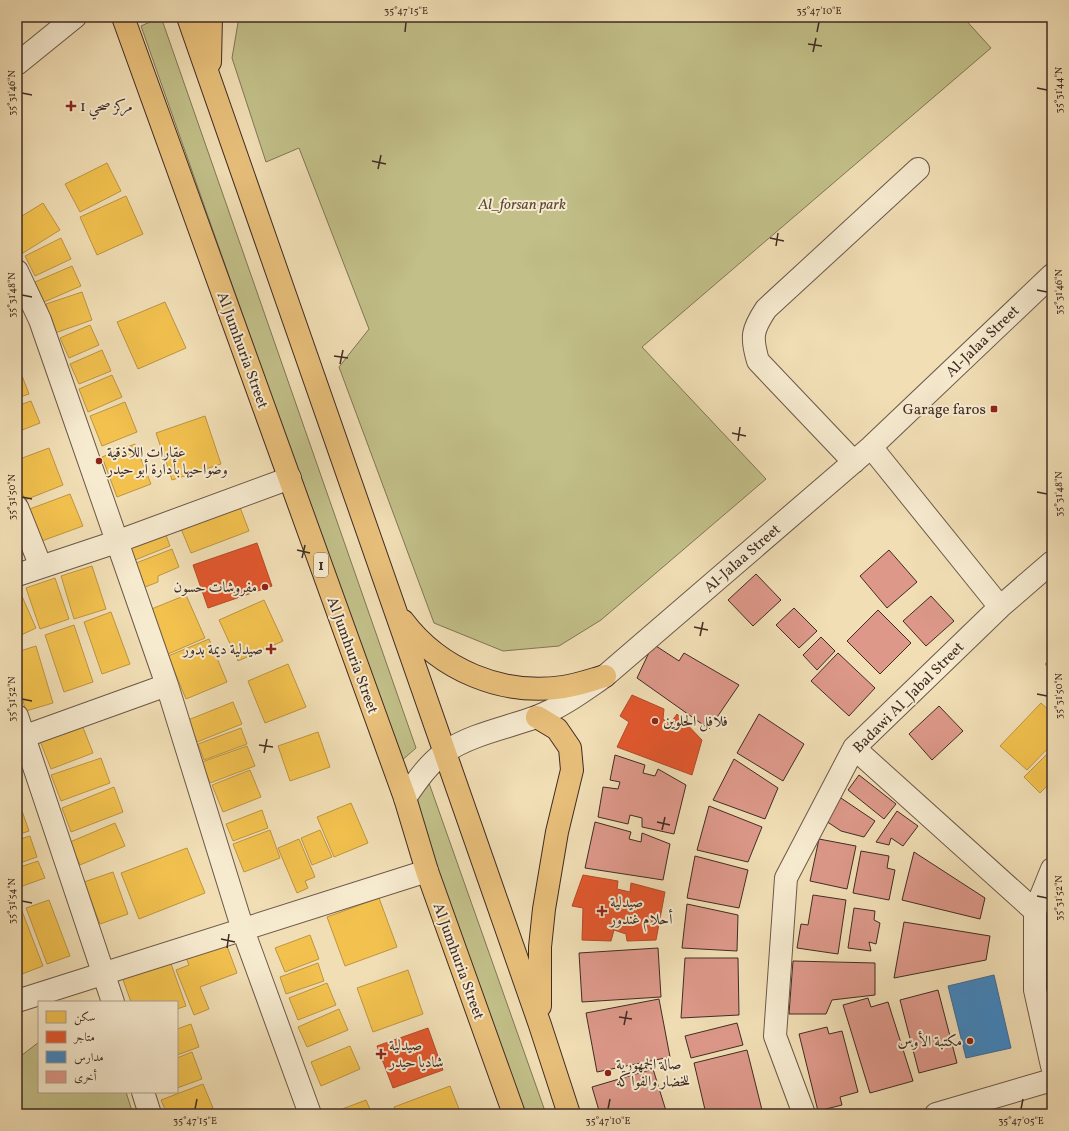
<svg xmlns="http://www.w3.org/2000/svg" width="1069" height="1131" font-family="Vollkorn,Amiri,serif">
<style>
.green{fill:#c2bf88;stroke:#817656}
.homes{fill:#f2c14e;stroke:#bd9441}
.shops{fill:#e4572e;stroke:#b34a2b}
.schools{fill:#3f88c5;stroke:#3f6c95}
.building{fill:#dd9889;stroke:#402c24}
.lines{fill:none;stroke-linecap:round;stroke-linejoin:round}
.minor-casing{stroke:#6c5848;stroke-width:24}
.major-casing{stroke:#402c24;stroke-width:24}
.minor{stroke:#f6eacf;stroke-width:22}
.major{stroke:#e8bf7a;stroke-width:22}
.ticks{fill:none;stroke:#402c24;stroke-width:1.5}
.poi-dot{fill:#8f2418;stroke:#f6eacf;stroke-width:1.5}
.labels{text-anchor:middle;stroke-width:4;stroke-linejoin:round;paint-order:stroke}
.shield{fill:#f6eacf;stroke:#776557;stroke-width:1}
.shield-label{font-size:14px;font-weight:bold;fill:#402c24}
.poi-label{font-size:15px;fill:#402c24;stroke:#f6eacf;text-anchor:start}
.park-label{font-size:15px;font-style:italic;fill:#5a4938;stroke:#f6eacf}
.street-label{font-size:15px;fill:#402c24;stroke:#f6eacf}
.neatline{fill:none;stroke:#402c24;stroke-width:1.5}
.ticks-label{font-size:10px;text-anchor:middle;fill:#402c24}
</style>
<rect width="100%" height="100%" fill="#f1deb5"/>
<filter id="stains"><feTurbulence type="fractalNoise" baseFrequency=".005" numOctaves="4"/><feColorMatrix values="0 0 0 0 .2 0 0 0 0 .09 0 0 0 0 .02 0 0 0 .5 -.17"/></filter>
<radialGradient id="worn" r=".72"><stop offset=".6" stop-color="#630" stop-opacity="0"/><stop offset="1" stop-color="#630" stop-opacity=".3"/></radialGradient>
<path class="green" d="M161 17 416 748 400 762 141 26Z
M239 17H963L991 48 642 347 766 479 601 620 559 646 503 651 434 623 339 367 369 329 299 148 266 162 232 58Z
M429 783 546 1114H522L413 804Z
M39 1042V1092H126L133 1114H17V1059Z"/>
<path class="homes" d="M107 163 121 191 80 212 65 184Z
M17 175 21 181 17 184Z
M126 196 143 234 97 255 80 217Z
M43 203 60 230 23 253 17 243V219Z
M61 238 71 259 35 276 25 256Z
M72 266 81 286 44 302 35 282Z
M82 292 92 320 55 333 46 304Z
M165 302 186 348 138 369 117 322Z
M90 325 99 345 69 358 60 338Z
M102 350 111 371 79 384 70 364Z
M19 368 29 394 17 398V369Z
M112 375 122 397 88 412 79 389Z
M31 401 40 423 17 432V406Z
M125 402 137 432 102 446 90 416Z
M205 416 221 464 172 480 156 433Z
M135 444 151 484 117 497 102 457Z
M49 448 63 485 25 500 17 480V460Z
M70 494 83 526 39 542 27 510Z
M238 502 249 531 191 553 179 524Z
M163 527 170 546 135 560 127 541Z
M172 549 179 567 158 576V582L140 589 131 565Z
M92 566 106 609 74 619 61 576Z
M55 578 69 619 40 629 26 588Z
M21 594 36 628 17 637V596Z
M186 595 205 638 168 654 149 610Z
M264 600 283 641 238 661 219 620Z
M111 612 130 664 102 674 84 622Z
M74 625 93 682 64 692 45 635Z
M209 639 227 682 186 699 168 656Z
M36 646 53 703 26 711 17 681V652Z
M1052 657V672L1045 664Z
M288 664 306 707 265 723 248 681Z
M233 702 242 724 197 742 188 720Z
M1041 703 1052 713V744L1027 770 1000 746Z
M82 725 93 753 51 769 40 741Z
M241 728 247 744 204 760 198 744Z
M318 732 330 767 290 781 278 746Z
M247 746 255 766 210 783 202 762Z
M1052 749V781L1040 793 1024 777Z
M101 758 110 783 61 801 51 775Z
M250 770 261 797 223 812 212 785Z
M114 787 123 812 71 832 62 808Z
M351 803 368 843 334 857 317 817Z
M262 810 268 828 233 841 226 824Z
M22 811 29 831 17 835V813Z
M115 823 125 846 80 865 70 842Z
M270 830 280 858 244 872 233 844Z
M320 830 332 857 312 865 301 838Z
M30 836 37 857 17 864V840Z
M299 839 315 877 305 881 308 888 297 893 278 848Z
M187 848 205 893 139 919 121 873Z
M38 861 45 878 17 888V868Z
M113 872 128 914 100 924 84 882Z
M379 898 397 947 345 966 327 917Z
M49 900 70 956 47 964 26 908Z
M22 911 43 966 22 974 17 961V912Z
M310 935 319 959 285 972 275 948Z
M224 938 237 973 200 987 209 1009 194 1015 176 970 189 965 184 953Z
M170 961 186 1006 177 1009V1002H131L122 977Z
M318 963 324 981 286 994 280 977Z
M408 970 423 1014 373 1032 357 988Z
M327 983 336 1005 298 1020 289 998Z
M339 1009 348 1030 307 1047 298 1027Z
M191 1024 199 1047 177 1055V1029Z
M350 1046 360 1069 321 1086 311 1062Z
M192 1052 202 1079 177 1088V1058Z
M203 1084 213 1108 198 1114H167L161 1100Z
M450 1086 461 1114H397L394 1107Z
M366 1100 372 1114H329Z
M212 1111 213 1114H203Z"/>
<path class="shops" d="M257 543 272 586 208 608 193 565Z
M632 695 664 709 663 719 670 724 677 714 702 740 692 775 617 747 629 722 620 716Z
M583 875 618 881 617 889 630 892 631 883 665 892 656 940 627 941 626 934 614 930 611 941 582 940 583 908 572 906Z
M428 1028 443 1070 393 1088 377 1046Z"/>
<path class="schools" d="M994 975 1011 1048 966 1058 948 986Z"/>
<path class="building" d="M889 550 917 582 887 608 860 576Z
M756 574 781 600 753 626 728 600Z
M931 596 954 621 926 646 903 621Z
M794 608 817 631 799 648 776 625Z
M878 610 911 643 880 674 847 641Z
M821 637 835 651 817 670 803 655Z
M653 644 679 661 684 653 739 685 709 729 637 678Z
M838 653 875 688 849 716 811 681Z
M939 706 963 731 932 760 909 734Z
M759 714 804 744 783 781 737 753Z
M615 755 645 765 643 773 655 776 658 769 686 785 674 834 642 827V818L630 815 628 824 598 817 603 787 618 789 620 782 610 780Z
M734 759 778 788 765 819 713 800Z
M859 775 896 804 884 819 848 790Z
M838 796 875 821 864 837 841 831 823 819Z
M709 806 762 827 748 862 697 850Z
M897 811 918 826 903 846 891 838 889 845 876 842Z
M595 822 631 832 629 839 641 842 642 833 670 844 663 880 585 868Z
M819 839 856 846 847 889 810 881Z
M861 851 889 856 887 868 895 870 889 900 853 893Z
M914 852 985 898 980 919 902 900Z
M695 856 748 870 739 908 687 898Z
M813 895 846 900 838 954 797 948 801 924 808 925Z
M687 904 738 915 737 951 682 948Z
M854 908 875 911 874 920 880 923 876 944 869 942 871 951 848 948Z
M904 922 990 936 986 960 894 978Z
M658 948 661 997 582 1002 579 953Z
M685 958H738L739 1015 681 1018Z
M793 961 875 963V995L832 1000 826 1014H789Z
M938 990 957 1063 919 1073 900 1000Z
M868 998 871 1007 888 1002 913 1081 870 1093 843 1005Z
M659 999 670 1057 597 1072 586 1013Z
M737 1023 743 1045 691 1058 685 1036Z
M827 1027 829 1034 842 1031 858 1092 840 1097 842 1105 818 1111 799 1034Z
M747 1050 763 1114H706L694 1063Z
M653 1069 667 1114H600L592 1087Z"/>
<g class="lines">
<g class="minor-casing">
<path id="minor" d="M17 64 75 17
M17 271 40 320 167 685 243 930 310 1114
M871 447 1000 607
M854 462 758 361C751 337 752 330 766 309L918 169
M17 507 41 567
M17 575 116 542 290 478
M17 716 113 1002
M17 739 167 685
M854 748 1035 911
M405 798C416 782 428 764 445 752 472 734 506 728 536 717 562 707 583 691 605 676L871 447 1052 275
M1052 869 1035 911V990L1052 1066
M17 1001 427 871
M143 1092 150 1114
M804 1114 775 1036 786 878 854 748 1000 607 1052 562
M936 1114 1052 1080"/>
</g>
<g class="major-casing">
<path id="major" d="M123 17 405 798 427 871 514 1114
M188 17 540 1025 569 1114
M210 62 211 17
M403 621C440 670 502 696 563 687 577 685 591 680 605 676
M537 717 557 729 570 748 572 770 557 832 544 909 540 947V1006"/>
</g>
<use href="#minor" class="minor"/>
<use href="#major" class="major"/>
</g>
<path class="ticks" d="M405 32 406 22M817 32 819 22M808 44 822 46M813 52 816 38M1037 88 1047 90M22 93 32 95M372 161 386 164M378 169 381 155M770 238 784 241M776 246 778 233M1037 290 1047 292M22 295 32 297M334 356 348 358M340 364 343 350M732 433 746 436M738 441 740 427M1037 492 1047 494M22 497 32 499M297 550 310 553M302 558 305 545M694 627 708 630M700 636 703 622M1037 694 1047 696M22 699 32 701M259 745 273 747M264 753 267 739M657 822 670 825M662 830 665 817M1037 896 1047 898M22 901 32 903M221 939 235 942M227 948 229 934M619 1017 632 1019M624 1025 627 1011M195 1109 197 1099M608 1109 610 1099M1021 1109 1023 1099"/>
<g class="poi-dot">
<path d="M69 100h4v4h4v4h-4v4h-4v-4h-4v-4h4z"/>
<rect x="990" y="405" width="8" height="8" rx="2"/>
<circle cx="99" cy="461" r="4"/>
<circle cx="265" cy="587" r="4"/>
<path d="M269 643h4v4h4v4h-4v4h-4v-4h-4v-4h4z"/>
<circle cx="655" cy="721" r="4"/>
<path d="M600 905h4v4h4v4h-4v4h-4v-4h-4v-4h4z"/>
<circle cx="970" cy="1041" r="4"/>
<path d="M379 1048h4v4h4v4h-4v4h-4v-4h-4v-4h4z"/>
<circle cx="608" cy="1073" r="4"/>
</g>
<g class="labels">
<rect class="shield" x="314" y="553" width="14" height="24" rx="3"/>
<g class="shield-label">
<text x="321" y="570">1</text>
</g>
<g class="poi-label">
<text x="80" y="111">مركز صحي 1</text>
<text x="986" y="414" text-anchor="end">Garage faros</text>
<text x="107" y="457">عقارات اللاذقية<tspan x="107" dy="17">وضواحيها بأدارة أبو حيدر</tspan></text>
<text x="257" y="592" text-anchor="end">مفروشات حسون</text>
<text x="263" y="654" text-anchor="end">صيدلية ديمة بدور</text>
<text x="663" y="726">فلافل الحلوين</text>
<text x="610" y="907">صيدلية<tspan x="610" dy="17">أحلام غندور</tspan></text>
<text x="962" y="1046" text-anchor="end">مكتبة الأوس</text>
<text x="389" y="1050">صيدلية<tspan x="389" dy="17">شاديا حيدر</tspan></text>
<text x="616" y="1069">صالة الجمهورية<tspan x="616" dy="17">للخضار والفواكه</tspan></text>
</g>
<g class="park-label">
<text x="522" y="209">Al_forsan park</text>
</g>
<g class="street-label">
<text transform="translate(982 341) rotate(-44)" y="5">Al-Jalaa Street</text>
<text transform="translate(243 350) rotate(70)" y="5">Al Jumhuria Street</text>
<text transform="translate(742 558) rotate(-41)" y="5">Al-Jalaa Street</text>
<text transform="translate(353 655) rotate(70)" y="5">Al Jumhuria Street</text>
<text transform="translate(908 697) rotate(-45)" y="5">Badawi Al_Jabal Street</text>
<text transform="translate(459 961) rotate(70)" y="5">Al Jumhuria Street</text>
</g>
</g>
<rect width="1069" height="1131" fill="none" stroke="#f1deb5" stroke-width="44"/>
<rect x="38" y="1001" width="140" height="92" fill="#f6eacf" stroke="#ad9e8b"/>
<rect x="46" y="1011" width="20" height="12" fill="#f2c14e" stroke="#ad9e8b"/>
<text x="74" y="1021" font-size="12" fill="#402c24">سكن</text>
<rect x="46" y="1031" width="20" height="12" fill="#e4572e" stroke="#ad9e8b"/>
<text x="74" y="1041" font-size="12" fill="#402c24">متاجر</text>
<rect x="46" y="1051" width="20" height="12" fill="#3f88c5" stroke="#ad9e8b"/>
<text x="74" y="1061" font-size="12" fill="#402c24">مدارس</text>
<rect x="46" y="1071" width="20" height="12" fill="#dd9889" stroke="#ad9e8b"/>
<text x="74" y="1081" font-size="12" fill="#402c24">أخرى</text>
<rect x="22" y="22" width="1025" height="1087" class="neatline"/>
<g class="ticks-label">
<text x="406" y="14">35°47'15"E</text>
<text x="819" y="14">35°47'10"E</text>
<text transform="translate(1058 90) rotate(-90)" y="4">35°31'44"N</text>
<text transform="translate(11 93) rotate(-90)" y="4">35°31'46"N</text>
<text transform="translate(1058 292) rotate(-90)" y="4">35°31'46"N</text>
<text transform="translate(11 295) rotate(-90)" y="4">35°31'48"N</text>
<text transform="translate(1058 494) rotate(-90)" y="4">35°31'48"N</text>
<text transform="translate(11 497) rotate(-90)" y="4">35°31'50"N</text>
<text transform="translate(1058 696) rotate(-90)" y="4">35°31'50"N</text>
<text transform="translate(11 699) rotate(-90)" y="4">35°31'52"N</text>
<text transform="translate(1058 898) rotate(-90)" y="4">35°31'52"N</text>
<text transform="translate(11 901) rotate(-90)" y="4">35°31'54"N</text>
<text x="195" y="1124">35°47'15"E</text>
<text x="608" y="1124">35°47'10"E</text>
<text x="1021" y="1124">35°47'05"E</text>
</g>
<rect width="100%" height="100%" filter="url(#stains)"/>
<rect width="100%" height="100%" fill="url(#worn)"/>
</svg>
